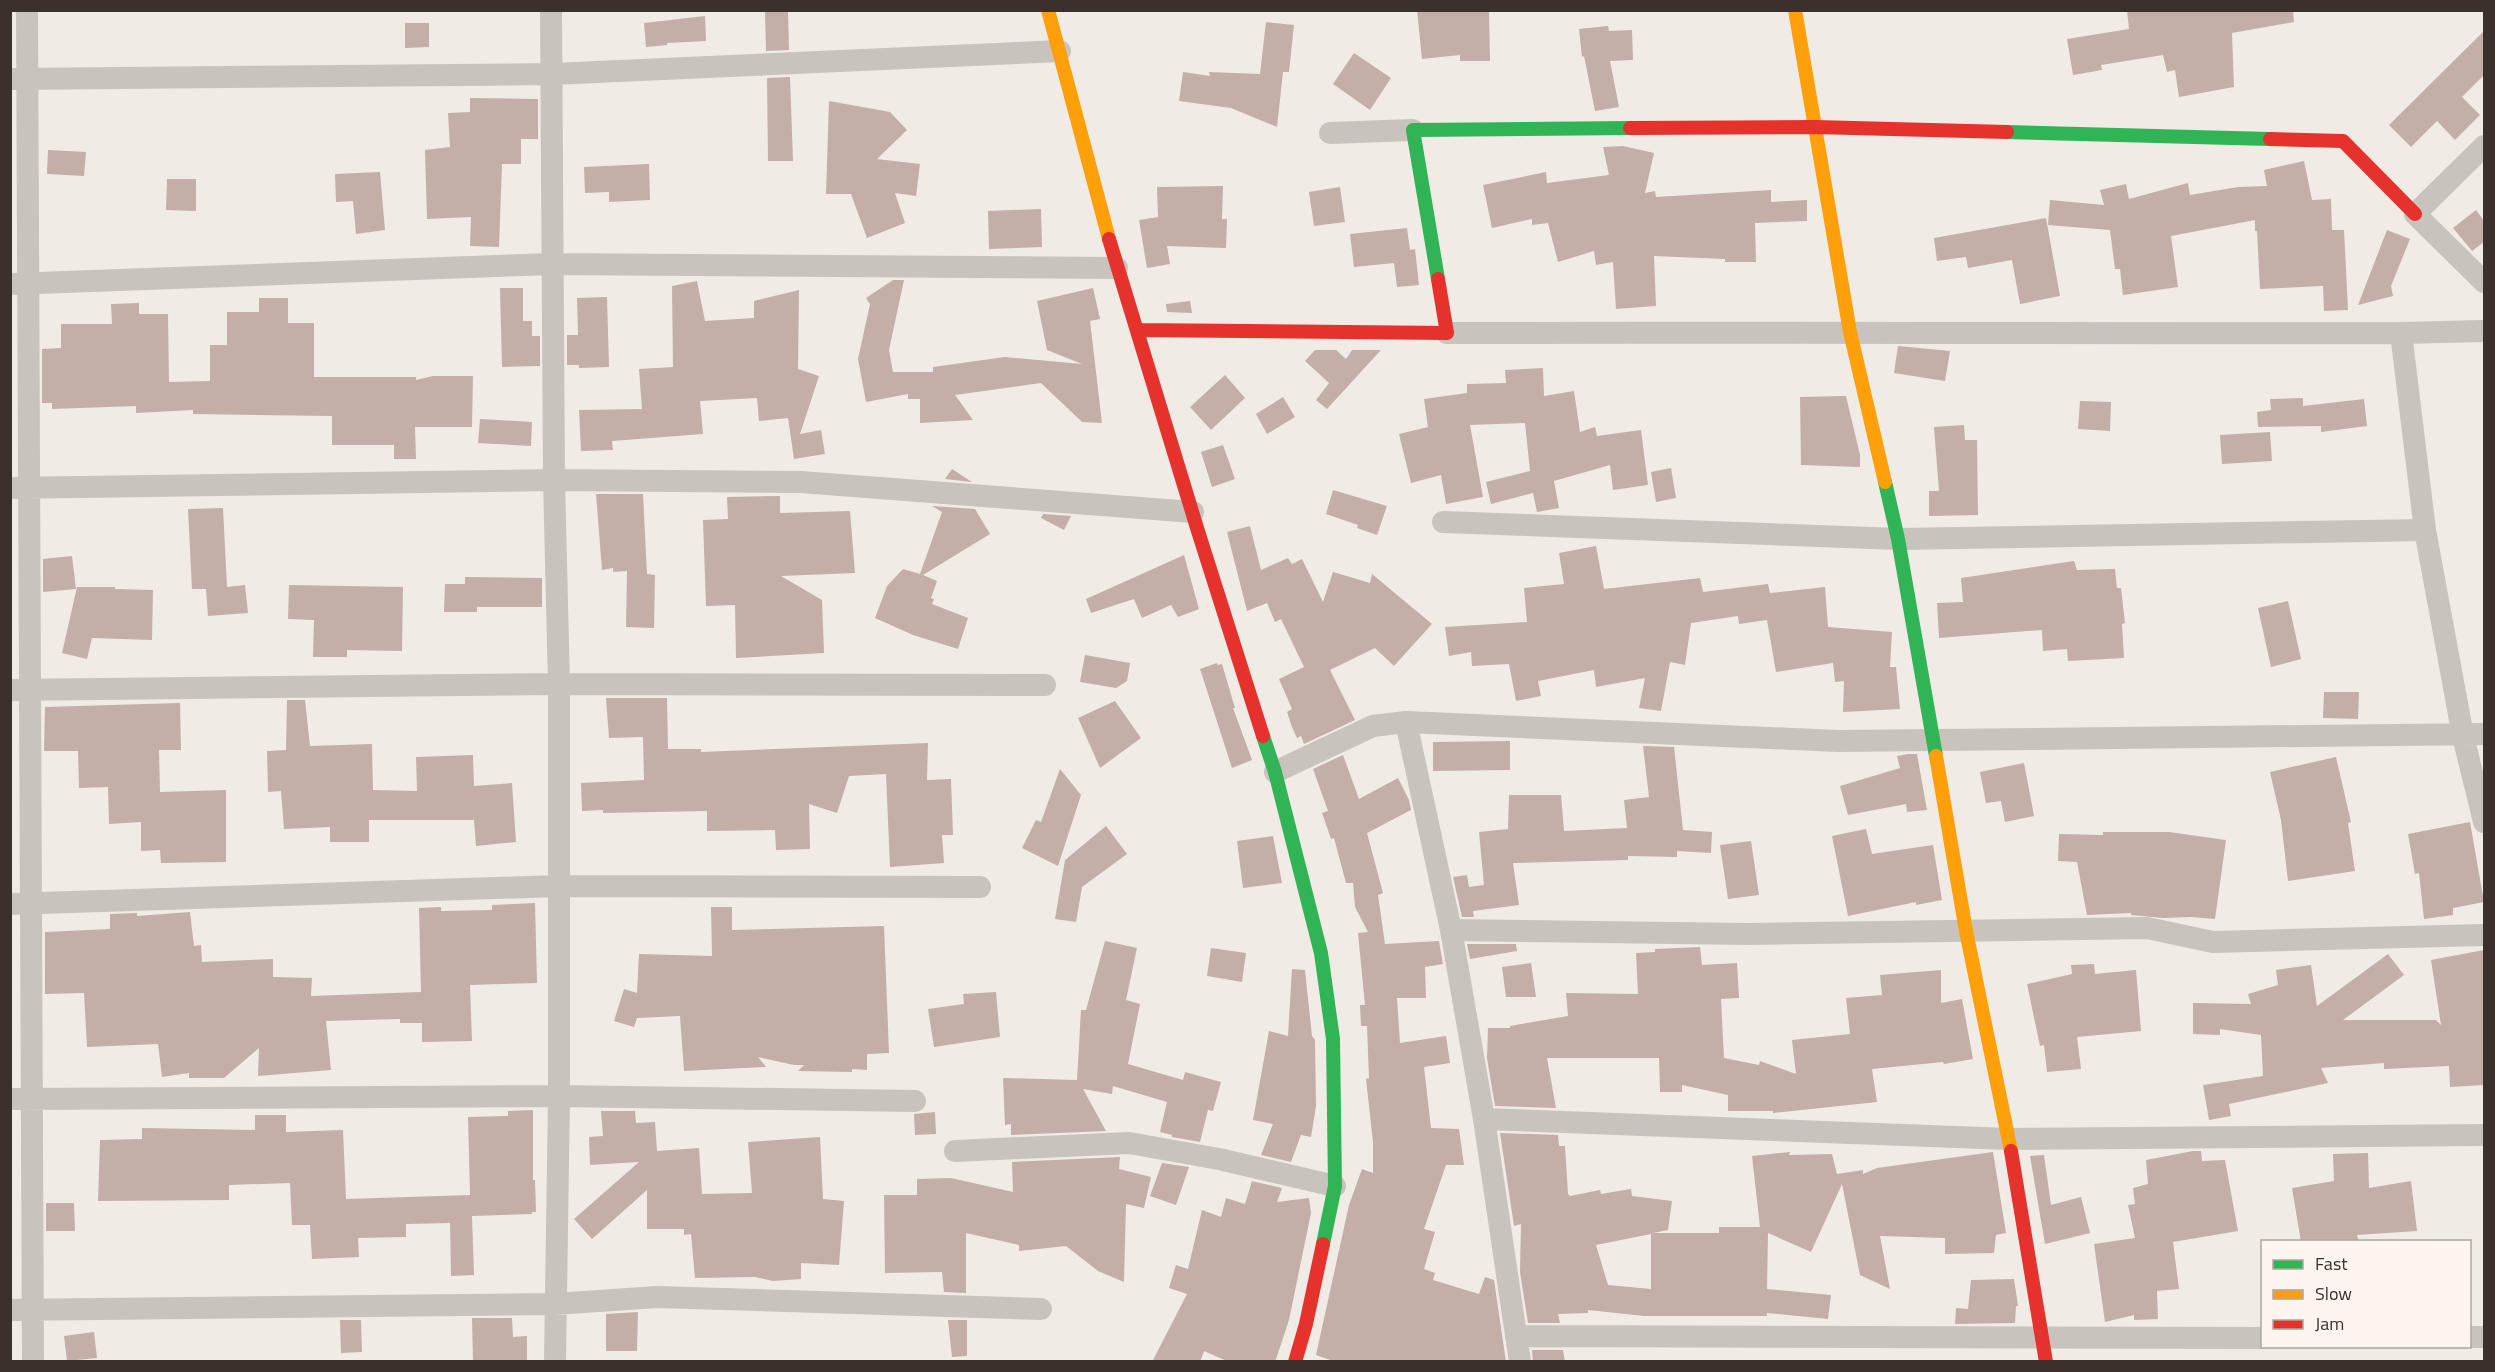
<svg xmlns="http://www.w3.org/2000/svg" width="2495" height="1372" font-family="'Titillium Web',sans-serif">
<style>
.building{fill:#c3afa7;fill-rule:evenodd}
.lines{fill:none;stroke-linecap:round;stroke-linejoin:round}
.street{stroke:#c9c3be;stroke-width:22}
.fast{stroke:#30b455;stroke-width:14}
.slow{stroke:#ff9f0a;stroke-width:14}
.jam{stroke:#e5322d;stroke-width:14}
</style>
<rect width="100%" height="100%" fill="#f0ebe5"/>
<path class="building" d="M788 10 789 50 766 51 765 11Z
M1417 10H1489L1490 61H1460V55L1422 59Z
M2127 10H2293L2294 22 2232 33 2234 87 2179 97 2175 70 2167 72 2163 55 2101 65 2102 70 2073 75 2067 39 2129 29Z
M705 16 706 41 667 43V45L646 47 644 23Z
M1266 22 1294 25 1289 72H1283L1277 127 1231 108 1179 101 1183 72 1210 76 1209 72 1260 74Z
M405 23H429V47L405 48Z
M1608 26 1609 31 1632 30 1633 60 1610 61 1619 107 1595 111 1584 56 1582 57 1579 29Z
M2484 31V75L2462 97 2480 115 2455 140 2437 121 2411 147 2389 125Z
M1354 53 1391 78 1370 110 1333 84Z
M790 77 793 161H768L767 78Z
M470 98 538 99V139H521V164H502L499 247 470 246 471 217 427 219 425 150 450 147 448 113 470 112Z
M829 101 890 112 907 130 877 159 920 164 916 196 895 193 905 223 867 238 851 194H826Z
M1623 146 1654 153 1645 193 1655 191 1656 197 1771 190V202L1807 200V221L1755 223 1756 262H1725V259L1654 256 1656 306 1616 309 1613 262 1596 265 1594 251 1558 262 1548 223 1532 225V219L1492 228 1483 185 1546 172 1547 183 1609 175 1603 147Z
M48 150 86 152 84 176 47 174Z
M2304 161 2312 200 2331 199 2332 230H2344L2348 310 2324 311 2323 286 2260 289 2257 231H2255V220L2171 236 2178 287 2123 295 2120 269H2115L2110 230 2048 225 2050 200 2104 205 2100 190 2126 184 2129 199 2188 183 2190 195 2238 187 2267 186 2264 170Z
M649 164 650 200 609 202V192L585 193 584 167Z
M380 172 385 230 356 234 353 201 336 202 335 174Z
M167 179H196V211L166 210Z
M1223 186 1222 219H1227L1226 248 1167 246 1170 264 1147 268 1139 220 1158 217 1157 187Z
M1340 187 1345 222 1314 226 1309 192Z
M1041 209 1042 247 989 249 988 211Z
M2476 210 2484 221V242L2472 251 2453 228Z
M2046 218 2060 296 2020 304 2012 260 1968 268 1966 257 1937 261 1934 238Z
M1407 228 1410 250 1415 249 1419 285 1397 287 1394 263 1354 267 1350 234Z
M2387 230 2410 239 2391 286 2393 296 2358 305Z
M893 280H904L889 350 893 372H933V367L1005 357 1082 364 1047 350 1037 301 1093 288 1100 319 1090 321 1102 423 1082 422 1041 383 955 395 973 420 920 423V399H908V394L866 402 858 359 870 304 866 298Z
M697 281 705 321 754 318V301L799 290 798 369 819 376 800 434 821 430 825 454 794 459 788 418 759 421 757 398 700 401 703 434 612 441 613 450 581 451 579 410 642 409 639 369 673 367 672 286Z
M500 288H523V321H532V336H540V366L502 367Z
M607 297 609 367 579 368V365H567V335H578L577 298Z
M259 298H288V323H314V377H416V380L433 376H473L472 427H415L416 459H394V445H332V416L193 414V410L136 413V406L52 409V403H42V349L61 348V324H112L111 304 139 303V314H168L169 382 210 381V345H227V312H259Z
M1190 301 1192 313 1167 312 1166 304Z
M1898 346 1950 351 1945 381 1894 373Z
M1315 350H1336L1346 359 1352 350H1381L1327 409 1316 400 1329 383 1305 361Z
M1543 368 1544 396 1574 391 1580 432 1595 427 1597 436 1641 430 1648 485 1613 490 1610 465 1554 481 1559 508 1537 512 1533 493 1491 504 1486 482 1530 471 1525 423 1470 425 1483 497 1446 504 1441 475 1411 483 1399 434 1428 427 1424 399 1467 393V384L1506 383 1505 370Z
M1225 375 1245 398 1211 430 1190 407Z
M1846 396 1860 455V467L1801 465 1800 397Z
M1283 397 1295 417 1267 434 1256 414Z
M2303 398V406L2364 399 2367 426 2321 432V426L2258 427 2257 412 2271 410 2270 399Z
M2080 401 2111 402 2110 431 2078 429Z
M480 419 532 422 531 446 478 443Z
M1964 425 1965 440H1977L1978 515 1929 516V491H1939L1934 427Z
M2270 432 2272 461 2222 464 2220 435Z
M1223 445 1235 479 1212 487 1201 452Z
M1671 468 1676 498 1656 502 1651 472Z
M952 469 972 482 945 479Z
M1333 490 1387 506 1377 535 1357 528 1358 525 1326 514Z
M596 494H643L647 574 655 575 654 628 626 627 627 571 613 572V568L602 570Z
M780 496V513L850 511 855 573 781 576 822 600 824 653 736 658 735 605 706 606 703 520 728 519 727 497Z
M932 506 975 509 990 534 923 575 937 581 931 598 934 599 932 604 968 618 958 649 913 635 875 618 887 586 903 569 920 574 942 512Z
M223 508 227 587 245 585 248 613 208 616 206 589H192L188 509Z
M1043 514 1071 516 1064 530 1041 518Z
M1250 526 1261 570 1288 558 1292 564 1302 559 1323 602 1333 572 1370 583 1372 574 1432 624 1394 666 1375 648 1330 670 1355 720 1304 744 1301 736 1297 738 1292 727 1287 712 1292 709 1279 679 1304 667 1281 619 1275 622 1267 603 1247 611 1227 532Z
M1596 546 1604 589 1700 578 1703 592 1768 584 1770 593 1825 587 1828 627 1892 632 1890 667H1896L1900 709 1843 712 1844 681 1835 682 1833 663 1776 672 1767 620 1739 624 1738 616 1691 623 1685 665 1670 662 1661 711 1639 708 1645 678 1596 687 1594 670 1538 681 1541 696 1516 701 1509 664 1472 666 1471 652 1449 656 1445 627 1527 622 1524 588 1564 584 1559 553Z
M1184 555 1199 609 1178 617 1171 605 1142 618 1134 599 1091 613 1086 599Z
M72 556 76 589 43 592V559Z
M2074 561 2077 570 2115 569 2117 588H2121L2125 623 2122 624 2124 658 2068 661 2067 649 2043 651 2042 630 1939 638 1937 603 1963 602 1961 578Z
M465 577 542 578V607H477V612H444L445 584H465Z
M289 585 403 587 402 651 347 650V657H313L314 620 288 619Z
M77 587H115V589L153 590 152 640 92 638 87 659 62 653Z
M2288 601 2301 659 2271 667 2258 608Z
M1085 655 1130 663 1127 681 1116 688 1080 682Z
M1217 663 1218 665 1222 664 1235 708H1233L1252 760 1232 768 1200 669Z
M2324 692H2359L2358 719 2323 718Z
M606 698H667L668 749H701V752L928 743 927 780 951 779 953 835H942L944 863 890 867 886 774 849 776 837 813 809 804 810 849 776 850 775 830 707 831V811L603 813V810L582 811 581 783 644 780 643 737 609 738Z
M287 700H305L310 746 372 744 373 790 417 791 416 757 473 755 474 786 512 783 516 842 476 846 474 820H369V842H330V827L284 829 281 791 268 792 267 751 286 750Z
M1115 701 1141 738 1100 768 1078 718Z
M180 703 181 750H159L160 792 226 790V862L161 863 160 850 141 851V822L109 824 108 787 79 788 78 751H44L45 707Z
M1510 741V770L1433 771V742Z
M1643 746 1674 747 1683 830 1712 832 1711 853 1677 851V857L1628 856V860L1513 863 1519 905 1473 911 1474 917H1462L1453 877 1467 875 1469 887 1484 885 1479 832 1508 829 1509 795H1561L1564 831 1627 828 1624 800 1649 797Z
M1908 754H1917L1927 810 1907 812 1906 804 1848 815 1840 786 1900 768 1897 756Z
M1343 755 1359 799 1398 778 1409 800 1411 810 1367 833 1383 893 1378 895 1385 944 1439 941 1443 964 1425 967 1426 998H1397L1400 1043 1446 1036 1450 1063 1424 1067 1431 1128 1459 1129 1464 1165H1446L1424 1229 1435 1232 1424 1269 1435 1273 1433 1280 1479 1294 1485 1277 1494 1280 1506 1362H1336L1316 1355 1349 1205 1362 1169 1373 1173V1142L1366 1079 1369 1078 1367 1026H1361L1360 1005H1365L1358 933 1368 932 1355 907 1353 883H1346L1334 838 1331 839 1322 813 1328 811 1313 769Z
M2336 757 2351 822 2348 823 2355 871 2288 881 2281 820 2270 772Z
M2024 763 2034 816 2005 822 2001 801 1986 803 1980 772Z
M1060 769 1081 795 1058 866 1022 848 1036 820 1041 822Z
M2470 822 2484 902 2453 908V915L2424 919 2419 873 2415 874 2408 834Z
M1106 826 1127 854 1082 887 1076 922 1055 919 1065 860Z
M1866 829 1872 854 1933 845 1942 900 1916 905V902L1848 916 1832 836Z
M2103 832H2169L2226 840 2215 919 2191 917 2163 918 2131 915V913L2087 915 2077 862 2058 861 2059 834 2103 835Z
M1273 836 1282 883 1243 888 1237 841Z
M1751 841 1759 895 1728 899 1720 845Z
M535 903 537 983 470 985 472 1041 422 1042V1023H400V1019L326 1021 331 1070 258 1076 259 1048 224 1078H189V1073L162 1077 158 1044 87 1047 84 993 45 994V932L110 929V914L137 913V916L190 912 194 946 201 945 202 962 273 959V977L312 978 311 996 421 992 419 908 441 907V911L492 910V905Z
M711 907H732V930L884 926 889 1053 867 1054V1070L852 1069V1072L798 1071 804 1065H794L758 1057 766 1067 684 1071 680 1016 637 1018 634 1027 614 1021 624 989 637 993 639 954 712 956Z
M1105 941 1137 948 1126 1000 1140 1004 1128 1064 1183 1080 1185 1072 1221 1082 1213 1111 1208 1110 1200 1142 1172 1137V1135L1160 1132 1167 1102 1113 1086 1112 1094 1083 1089 1106 1131 1011 1135V1124L1005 1125 1003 1078 1077 1080 1081 1010H1086Z
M1467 944H1516L1517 951 1470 959Z
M1700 947 1702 965 1737 963 1739 998 1721 999 1724 1058 1759 1065 1760 1061 1796 1074 1792 1040 1850 1034 1846 998 1882 995 1880 975 1941 970V1003L1962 999 1973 1059 1944 1064 1943 1062 1872 1069 1877 1102 1773 1113V1111H1728V1095L1682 1085V1092H1660L1659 1058H1547L1556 1108 1495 1106 1487 1058 1488 1028H1510V1026L1568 1016 1566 993 1638 994 1636 953 1655 952V949Z
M1211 948 1246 953 1242 982 1207 976Z
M2484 950V1085L2450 1087 2449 1066 2384 1069V1063L2321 1068 2328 1083 2229 1104 2231 1116 2209 1120 2203 1085 2263 1076 2261 1035 2220 1029V1035L2193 1034V1003L2251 1004 2248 994 2278 985 2276 970 2311 965 2317 1006 2388 954 2404 975 2343 1020H2436L2441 1025 2431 960Z
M1531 963 1536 997H1506L1502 967Z
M2094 964 2095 974 2136 970 2141 1031 2077 1037 2081 1069 2047 1072 2044 1045 2040 1046 2027 984 2072 974 2071 965Z
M1292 969 1305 970 1312 1036 1315 1040 1316 1106 1311 1137 1301 1135 1291 1162 1261 1155 1273 1124 1253 1120 1269 1031 1288 1036Z
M996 992 1000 1037 934 1047 928 1009 964 1004 963 994Z
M533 1110V1180H535L536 1212H532V1214L472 1216 474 1275 451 1276 450 1223 406 1224V1237L358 1238 359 1257 312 1259 310 1225H292L290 1183 229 1185V1200L98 1201 100 1140 142 1139V1128L255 1130V1115H286V1132L343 1130 346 1199 470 1195 468 1117 508 1116V1111Z
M601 1111H635L636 1123 655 1122 657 1151 699 1148 702 1194 752 1193 748 1142 820 1137 823 1199 844 1201 839 1265 801 1263V1279L773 1281 755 1277 695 1278 691 1234 684 1235V1229H647V1190L592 1239 574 1219 639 1162 590 1165 589 1137 603 1136Z
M935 1112 936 1134 915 1135 914 1114Z
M1500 1133 1558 1135 1559 1146H1565L1568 1194 1570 1196 1600 1190 1601 1194 1631 1189 1632 1196 1672 1201 1668 1230 1653 1233H1719V1227H1760L1752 1156 1790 1152 1789 1155 1832 1154 1837 1174 1863 1170V1174L1877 1168 1993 1152 2006 1233 1996 1235 1994 1253 1945 1254V1238L1880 1236 1890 1289 1860 1275 1842 1184 1811 1252 1768 1233 1767 1289 1831 1295 1828 1319 1767 1313V1316H1644L1588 1310V1313L1558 1314 1560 1323H1528L1520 1272 1521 1224 1514 1226ZM1651 1234V1289L1608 1285 1596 1245Z
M2193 1151H2201L2202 1161 2225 1160 2238 1231 2173 1242 2179 1289 2157 1291 2158 1319 2134 1320V1315L2105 1322 2094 1244 2135 1238 2128 1205 2135 1204 2133 1188 2148 1184 2146 1160Z
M2368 1153 2369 1188 2411 1181 2417 1231 2357 1235 2359 1242H2301L2292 1188 2334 1181 2333 1154Z
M2044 1155 2051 1205 2081 1197 2090 1233 2045 1244 2030 1156Z
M1120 1157 1119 1169 1151 1177 1144 1208 1126 1204 1124 1282 1098 1271 1066 1246 1019 1251V1245L966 1233V1293L944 1292 942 1272 885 1273 884 1195H917V1179L951 1178 1013 1192 1012 1162Z
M1162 1163 1189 1167 1176 1205 1150 1196Z
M1252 1181 1282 1188 1277 1202 1309 1198 1311 1213 1289 1320 1275 1362H1229L1204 1351 1200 1362H1152L1187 1294 1169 1288 1176 1265 1188 1269 1202 1210 1221 1217 1226 1198 1245 1204Z
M46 1203H74L75 1231H46Z
M2014 1279 2018 1306H2016L2015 1323 1955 1324 1956 1308 1968 1309 1971 1280Z
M638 1312 637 1351H606V1314Z
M472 1318H512L513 1337 527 1336V1362H473Z
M340 1320H361L362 1352 341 1353Z
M948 1320H967V1356L952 1357Z
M94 1332 97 1358 67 1361 64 1336Z
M1532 1350H1563L1565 1362H1533Z"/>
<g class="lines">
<path class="street" d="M27 10 33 1362
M551 10 554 480 559 684V1096L555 1362
M10 79 552 74 1060 51
M1330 133 1413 130
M2484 146 2415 214 2484 282
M10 284 551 264 1117 268
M1447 333C1765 332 2083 334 2401 333L2425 530 2463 736 2484 822
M2401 333 2484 331
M10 488 554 480 801 482 1193 512
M1443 522 1898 539 2425 530
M10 690 559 684 1045 685
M1406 722 1451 930 1484 1119 1520 1362
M1275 772 1373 726 1406 722 1838 741 2484 734
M10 904 558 886 980 887
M1451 930 1747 934 2147 928 2213 942 2484 935
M10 1099 559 1096 915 1101
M1484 1119 2009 1139 2484 1135
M955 1151 1129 1143 1219 1159 1335 1186
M10 1310 555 1304 657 1297 1041 1309
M1516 1336 2262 1338
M2470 1337H2484"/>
<path class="fast" d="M2007 132 2270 139
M1438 279 1413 130 1630 128
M1885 482 1898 539 1936 756
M1263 736 1275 772 1321 953 1333 1039 1335 1186 1323 1244"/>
<path class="slow" d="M1048 10 1109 239
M1795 10 1850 332 1885 482
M1936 756 1966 931 2011 1151"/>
<path class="jam" d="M1630 128 1815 127 2007 132
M2270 139 2343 141 2415 214
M1109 239 1197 528 1263 736
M1137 330 1447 333 1438 279
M2011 1151 2046 1362
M1295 1362 1306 1324 1323 1244"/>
</g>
<rect width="2495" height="1372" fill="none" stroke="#3b302b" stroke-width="24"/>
<rect x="2261" y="1240" width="210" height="108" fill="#fbf5ee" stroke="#aea6a0" stroke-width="1.5"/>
<rect x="2273" y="1260" width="30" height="9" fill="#30b455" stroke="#aea6a0" stroke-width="1.5"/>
<text x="2315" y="1270" font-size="18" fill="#3b302b">Fast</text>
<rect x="2273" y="1290" width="30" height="9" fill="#ff9f0a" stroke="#aea6a0" stroke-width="1.5"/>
<text x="2315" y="1300" font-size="18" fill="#3b302b">Slow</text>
<rect x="2273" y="1320" width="30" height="9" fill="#e5322d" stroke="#aea6a0" stroke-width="1.5"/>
<text x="2315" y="1330" font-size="18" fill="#3b302b">Jam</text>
</svg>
